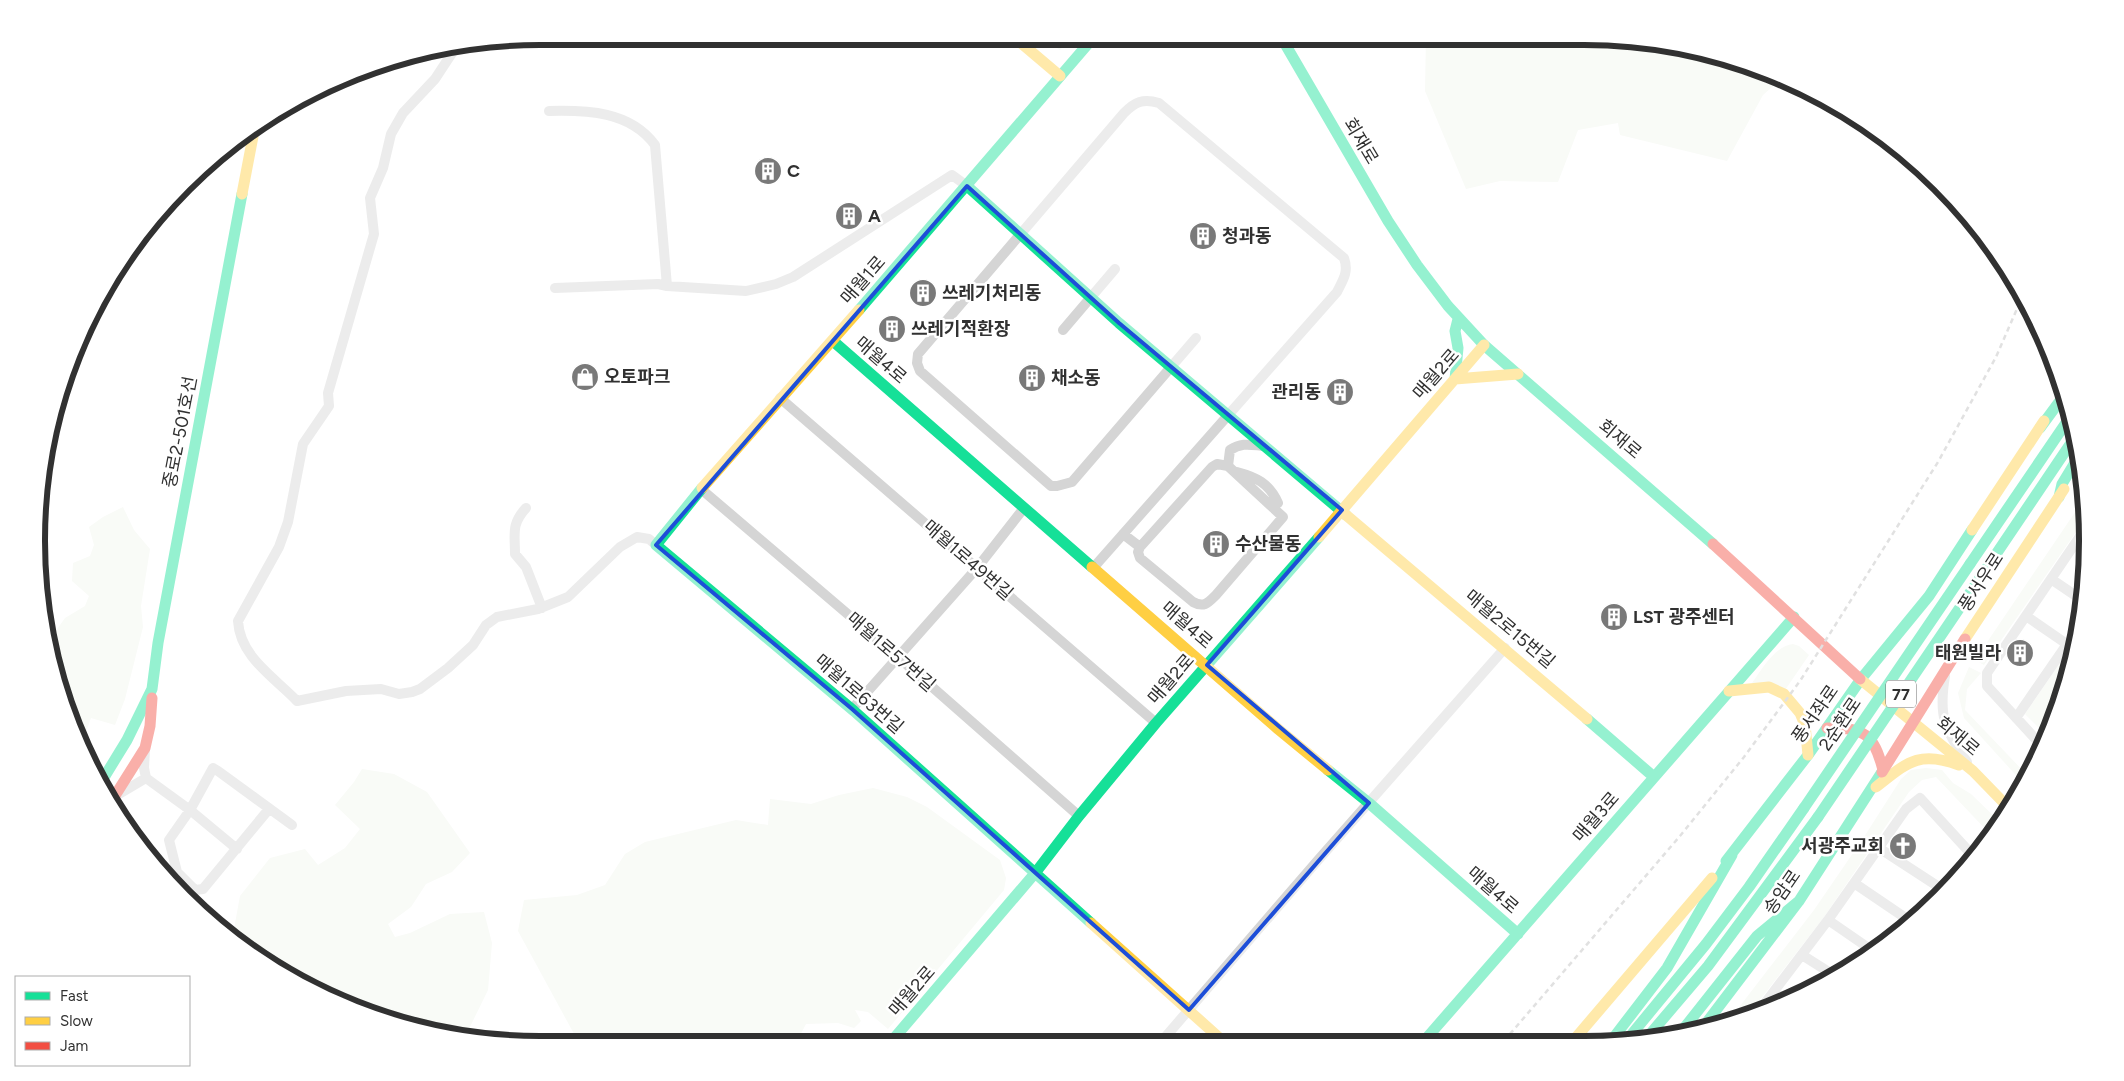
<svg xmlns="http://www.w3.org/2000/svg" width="2124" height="1081" font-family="Figtree,'Noto Sans KR',sans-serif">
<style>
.green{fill:#f1f5ed}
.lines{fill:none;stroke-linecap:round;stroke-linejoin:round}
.street{stroke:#d5d5d5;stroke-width:10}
.fast{stroke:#16e098;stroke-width:11}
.slow{stroke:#ffcf43;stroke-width:11}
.jam{stroke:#f24e42;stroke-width:11}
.rail{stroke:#bdbdbd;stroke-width:2.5;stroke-dasharray:5 4;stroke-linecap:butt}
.fast-bridge{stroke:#16e098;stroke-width:11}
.marked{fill:none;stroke:#1d4ed8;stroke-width:4;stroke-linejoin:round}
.labels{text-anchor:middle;stroke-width:5;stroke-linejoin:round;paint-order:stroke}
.shield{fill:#fff;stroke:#6f6f6f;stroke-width:1}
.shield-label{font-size:16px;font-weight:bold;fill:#313131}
.street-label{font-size:18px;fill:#313131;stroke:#fff}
.poi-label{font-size:18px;font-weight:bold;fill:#313131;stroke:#fff;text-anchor:start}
.rim{fill:none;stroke:#313131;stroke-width:6}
</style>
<rect width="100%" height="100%" fill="#fff"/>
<path class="green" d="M1042 37H1072L1060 50Z
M1426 37H1616L1714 53 1781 79 1763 95 1727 161 1620 135 1618 123 1578 130 1558 182 1500 181 1466 189 1425 91Z
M51 425 54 428V445L45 451Z
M2084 499 2085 519 1984 665 1975 660Z
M123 507 134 530 150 549 141 606 143 627 125 699 115 725 91 718 81 745 54 671 48 642 65 618 85 606 89 596 72 581 73 563 90 556 94 545 89 527 103 517Z
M1793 644 1799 646 1809 655 1781 696 1752 683C1762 669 1775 646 1793 644Z
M2069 650 2074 653 2071 671 2046 735 2025 714Z
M1969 667 1981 673 1967 689 1965 710 2028 776 2023 783 1964 718 1958 693Z
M1926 768 1942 770 1953 783 1971 794 2000 822 1991 835 1936 777 1922 780 1909 792 1824 917 1749 1014 1730 1019 1814 910 1864 837 1901 779 1911 770Z
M362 769 394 774 427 792 470 853 452 872 426 884 411 907 388 924 395 937 410 933 450 914 484 912 492 943 488 990 465 1037 410 1028 318 993 260 960 225 930 234 929 240 896 270 858 305 849 318 865 345 848 360 829 335 805 354 782Z
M873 788 907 797 927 807 1000 860 1006 878 1004 890 888 1029 868 1012 855 1010 861 1021 854 1028 838 1023 806 1024 796 1043H579L518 931 524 900 577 895 605 885 625 854 645 842 736 820 768 825 770 799 811 804 839 795Z"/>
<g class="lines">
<path class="street" d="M458 44 435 79 403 113 391 134 383 168 370 198 374 234 328 393 329 406 303 444 288 522 279 547 238 621C240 657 274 677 297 701L346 691 381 689 399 694 412 692 420 689 448 668 473 645 486 625 497 617 538 609 568 597 620 547 637 537 649 539 656 545
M549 111C587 110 630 111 655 145L667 286
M555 288 658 284 667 286 746 291 776 284 793 277 952 175 967 186
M1063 330 1115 269
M780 398 1156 723
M1217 464 1228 466 1283 517 1216 595C1208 603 1204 608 1193 602L1140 558 1138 552 1140 547 1212 467Z
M1228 466 1230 450C1242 442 1251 445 1264 446
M1237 472C1256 477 1269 483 1278 503
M701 489 898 657 1079 816
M526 508C511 524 515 534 515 554L526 567 542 608
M1123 534 1140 547
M1094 567 1337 292C1343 280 1349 272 1344 258L1159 103C1143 98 1135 102 1124 113L918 354 917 363 920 371 1051 486H1057L1072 482 1196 338
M2051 579 2082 600
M2026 616 2074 649
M1945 676C1938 718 1945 728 1967 762
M852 709 977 568 1024 508
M2016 718 2067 644
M2042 746 1987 686V673L2085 529
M145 749 144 768 146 778 190 810 237 849
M119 794 146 778
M269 809 203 889 195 890 177 872 169 840 190 810 213 768 218 771 292 825
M1879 848 1942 889
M1854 883 1910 921
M1828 920 1873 951
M1802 955 1832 974
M1774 992 1787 1000
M1759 1011 1828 920 1906 809 1920 798 1974 857
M1161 1042 1319 859 1505 648"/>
<path class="fast" d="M1281 37 1388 221 1417 265 1448 306 1484 345 1713 544
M967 186 1119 323 1346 515
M859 310 1094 37
M833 341 1092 567
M1455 379 1458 348 1455 331 1458 319
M2040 428 2065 394
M702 488 656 545 854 711 1091 923
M2059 497 2062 484 2079 456
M1970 564 2070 417
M1984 572 2075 437
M1587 719 1654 777
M1328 770 1369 803 1518 934
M100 784 127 740 152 689 158 643 242 194
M1726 861 1808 755 1861 679 1929 596 1972 530
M1704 1026 1799 901 1882 772
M1681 1032 1757 936 1799 901
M1627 1040 1706 944 1749 887 1804 808
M1645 1040 1708 966 1818 817
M1424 1041 1794 617
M1611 1041 1667 968 1732 855
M890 1043 1036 872 1079 816 1156 723 1319 537"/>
<path class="slow" d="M1014 37 1060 76
M242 194 255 126
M1455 379 1518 374
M702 488 859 310
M1346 515 1587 719
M1972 530 2044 421
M1319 537 1484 345
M1092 567 1278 729 1328 770
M1965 639 2064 489
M1860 679 1973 771 2008 807
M1729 691 1769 687 1784 694 1800 713 1805 725 1808 755
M1876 787C1907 763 1918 750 1959 765
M1091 923 1224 1042
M1573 1041 1712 878"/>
<path class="jam" d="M1713 544 1860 679
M1827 728C1864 727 1874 734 1883 770
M1882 772 1965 639
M111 802 145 748 150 726 152 698"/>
<path class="rail" d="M1504 1041 1680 836 1744 757 1800 681 1938 462 1996 357 2023 295"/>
<path class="fast-bridge" d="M1804 808 1970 564
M1818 817 1984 572"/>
</g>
<path d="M0 0H2124V1081H0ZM967 186 1119 323 1342 510 1207 665 1369 803 1189 1010 852 709 656 545Z" fill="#fff" fill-opacity=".55" fill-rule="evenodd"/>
<path class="marked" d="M967 186 1119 323 1342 510 1207 665 1369 803 1189 1010 852 709 656 545Z"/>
<defs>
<g id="building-disc" transform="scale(1.4375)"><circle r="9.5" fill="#797979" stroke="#fff"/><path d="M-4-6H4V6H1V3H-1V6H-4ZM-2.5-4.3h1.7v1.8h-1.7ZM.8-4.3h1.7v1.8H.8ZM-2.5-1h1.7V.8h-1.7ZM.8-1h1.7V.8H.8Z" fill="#fff"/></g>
<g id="shop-disc" transform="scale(1.4375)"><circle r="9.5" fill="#797979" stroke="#fff"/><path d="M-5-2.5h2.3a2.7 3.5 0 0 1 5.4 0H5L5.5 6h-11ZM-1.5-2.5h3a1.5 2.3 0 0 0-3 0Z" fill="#fff"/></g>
<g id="church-disc" transform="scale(1.4375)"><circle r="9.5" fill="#797979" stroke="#fff"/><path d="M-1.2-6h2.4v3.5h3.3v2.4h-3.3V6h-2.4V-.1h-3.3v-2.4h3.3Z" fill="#fff"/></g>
</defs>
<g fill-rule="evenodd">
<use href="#building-disc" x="768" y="171"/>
<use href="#building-disc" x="849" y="216"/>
<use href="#building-disc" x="1203" y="236"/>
<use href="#building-disc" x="923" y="293"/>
<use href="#building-disc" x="892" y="329"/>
<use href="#shop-disc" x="585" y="377"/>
<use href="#building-disc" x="1032" y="378"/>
<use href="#building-disc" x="1340" y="392"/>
<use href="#building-disc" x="1216" y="544"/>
<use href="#building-disc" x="1614" y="617"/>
<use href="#building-disc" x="2020" y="653"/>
<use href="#church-disc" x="1903" y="846"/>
</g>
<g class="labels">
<rect class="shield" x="1886" y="680.5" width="30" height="27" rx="4"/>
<g class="shield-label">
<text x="1901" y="700">77</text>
</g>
<g class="street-label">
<text transform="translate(1361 141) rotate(59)" y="6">회재로</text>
<text transform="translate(863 280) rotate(-49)" y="6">매월1로</text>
<text transform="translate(881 360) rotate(41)" y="6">매월4로</text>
<text transform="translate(1436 374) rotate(-49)" y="6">매월2로</text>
<text transform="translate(180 432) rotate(-79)" y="6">중로2-501호선</text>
<text transform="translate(1620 439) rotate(40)" y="6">회재로</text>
<text transform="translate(968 560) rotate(41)" y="6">매월1로49번길</text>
<text transform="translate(1981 582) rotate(-57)" y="6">풍서우로</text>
<text transform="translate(1187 625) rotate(41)" y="6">매월4로</text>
<text transform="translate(1510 629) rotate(40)" y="6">매월2로15번길</text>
<text transform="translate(891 652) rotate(41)" y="6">매월1로57번길</text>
<text transform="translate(1171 679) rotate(-49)" y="6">매월2로</text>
<text transform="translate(859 694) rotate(41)" y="6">매월1로63번길</text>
<text transform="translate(1815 714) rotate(-55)" y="6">풍서좌로</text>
<text transform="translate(1840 724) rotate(-56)" y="6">2순환로</text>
<text transform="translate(1958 736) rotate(40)" y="6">회재로</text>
<text transform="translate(1596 817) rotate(-49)" y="6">매월3로</text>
<text transform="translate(1493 890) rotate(41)" y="6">매월4로</text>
<text transform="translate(1782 892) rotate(-55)" y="6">송암로</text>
<text transform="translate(912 991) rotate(-49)" y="6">매월2로</text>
</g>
<g class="poi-label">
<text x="787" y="177">C</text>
<text x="868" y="222">A</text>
<text x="1222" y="242">청과동</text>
<text x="942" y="299">쓰레기처리동</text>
<text x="911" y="335">쓰레기적환장</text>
<text x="604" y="383">오토파크</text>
<text x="1051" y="384">채소동</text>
<text x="1321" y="398" text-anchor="end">관리동</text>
<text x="1235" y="550">수산물동</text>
<text x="1633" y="623">LST 광주센터</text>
<text x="2001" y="659" text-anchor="end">태원빌라</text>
<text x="1884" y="852" text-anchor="end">서광주교회</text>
</g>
</g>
<path d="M0 0H2124V1081H0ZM540 45H1584A495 495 0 0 1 2079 540V541A495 495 0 0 1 1584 1036H540A495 495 0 0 1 45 541V540A495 495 0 0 1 540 45Z" fill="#fff" fill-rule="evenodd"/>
<path class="rim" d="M540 45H1584A495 495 0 0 1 2079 540V541A495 495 0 0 1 1584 1036H540A495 495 0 0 1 45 541V540A495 495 0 0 1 540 45Z"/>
<rect x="15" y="976" width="175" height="90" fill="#ffffff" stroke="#adadad"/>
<rect x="25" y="992" width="25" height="8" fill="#16e098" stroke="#adadad"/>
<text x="60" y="1001" font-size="15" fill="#313131">Fast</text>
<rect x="25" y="1017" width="25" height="8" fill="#ffcf43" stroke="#adadad"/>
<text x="60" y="1026" font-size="15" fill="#313131">Slow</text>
<rect x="25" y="1042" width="25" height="8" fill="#f24e42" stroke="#adadad"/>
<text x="60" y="1051" font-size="15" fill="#313131">Jam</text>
</svg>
